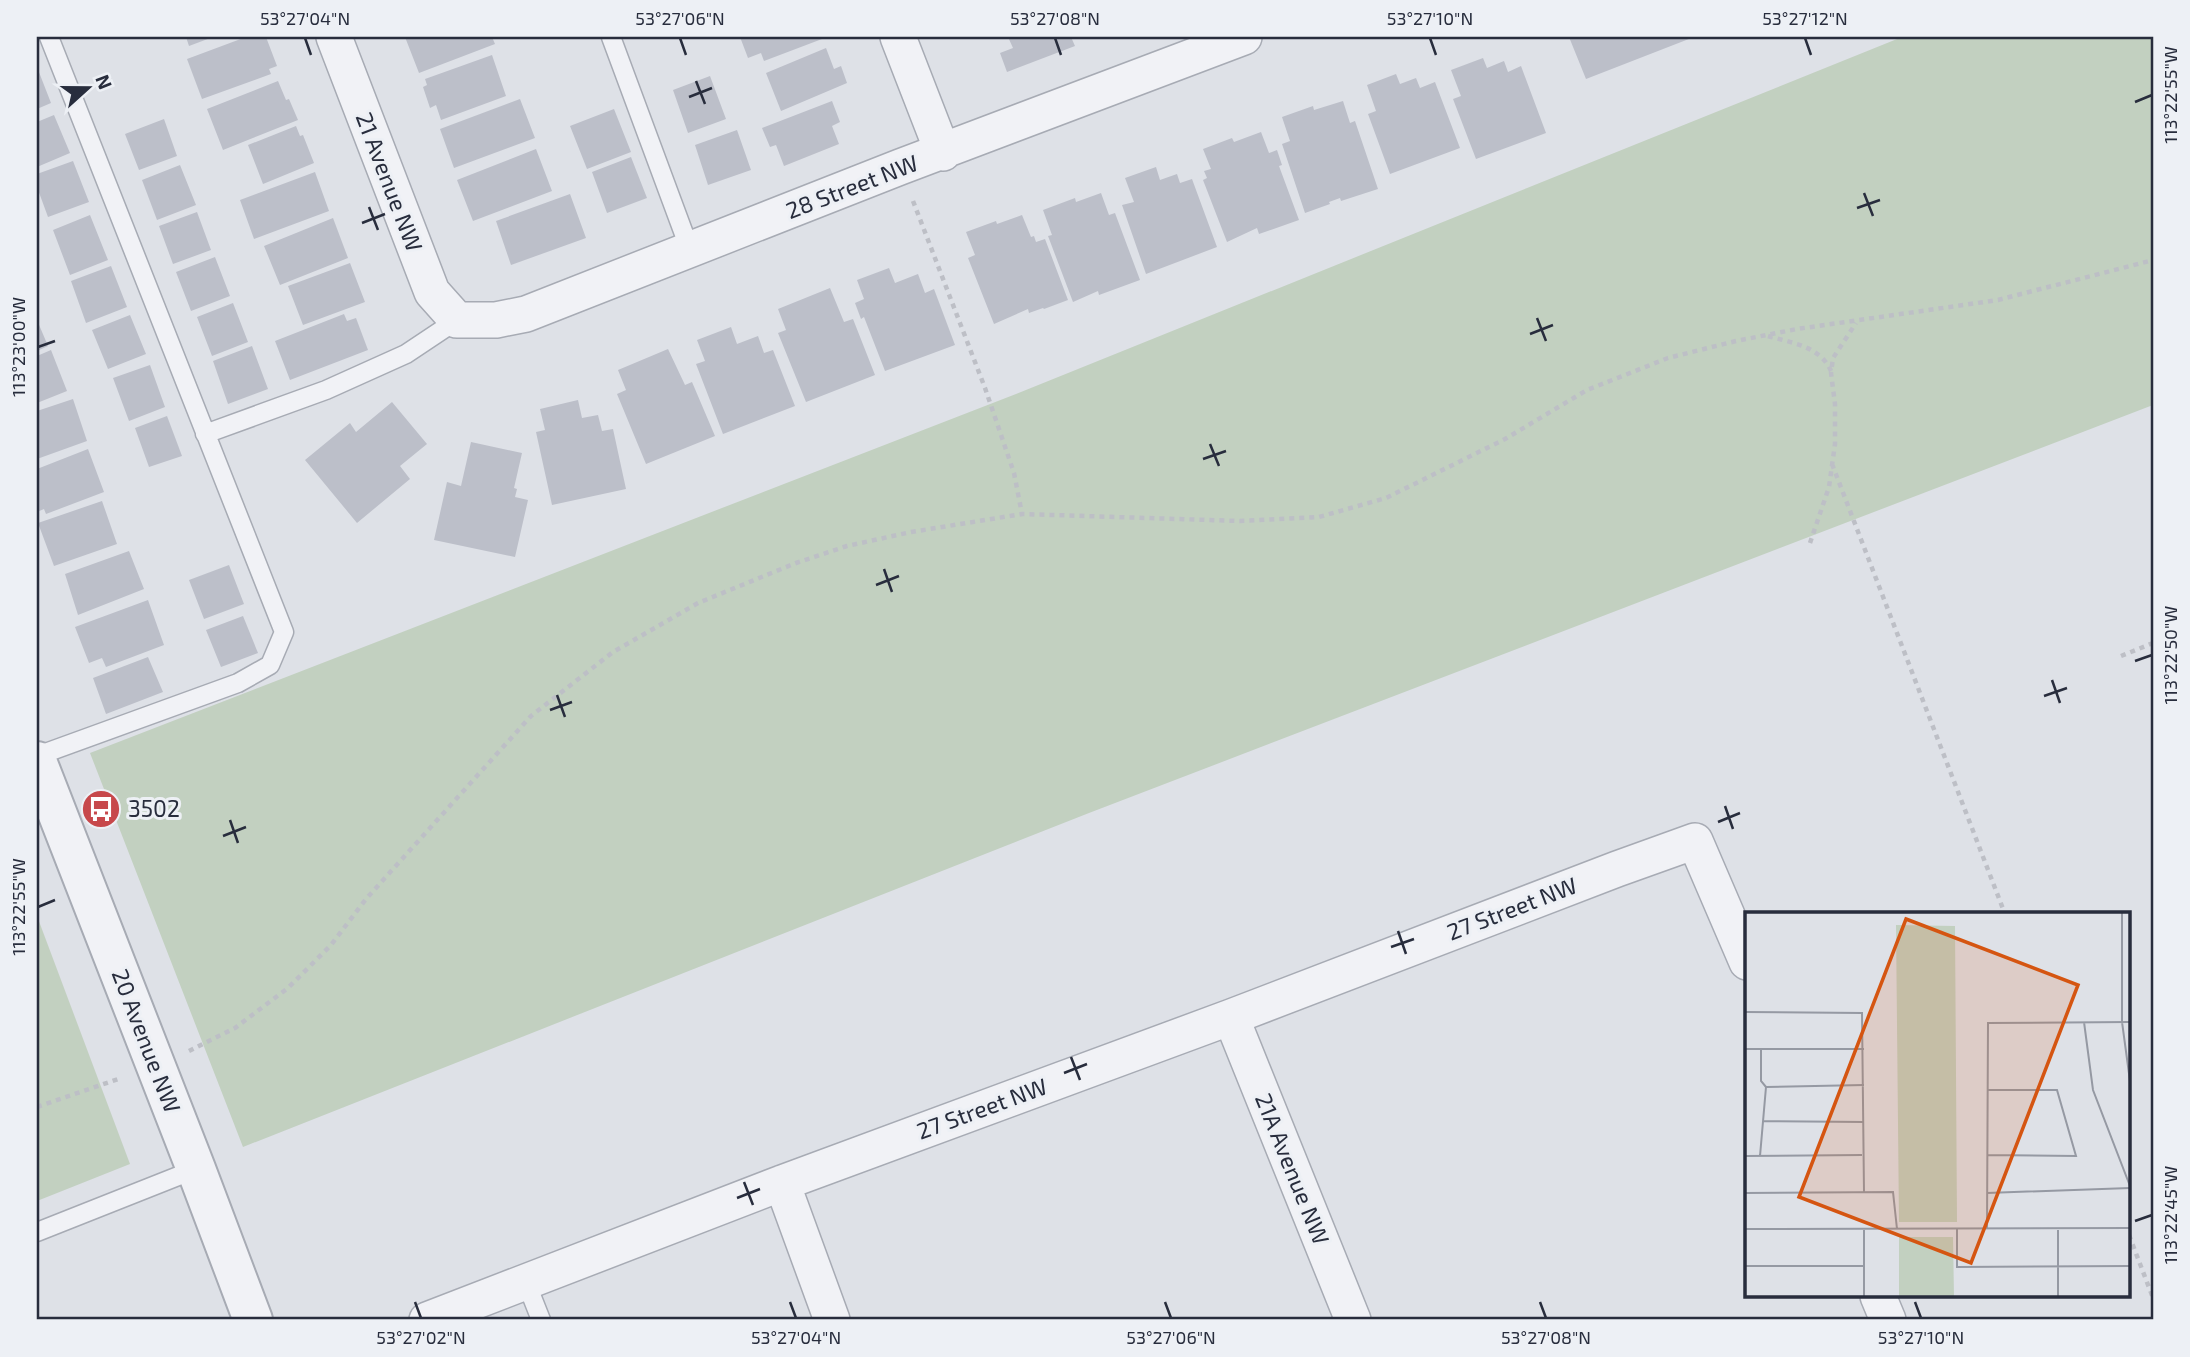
<svg xmlns="http://www.w3.org/2000/svg" width="2190" height="1357" font-family="'Exo 2',sans-serif">
<style>
.green{fill:#c2d0c0}
.building{fill:#bcbfc9}
.lines{fill:none;stroke-linecap:round;stroke-linejoin:round}
.service-casing{stroke:#a7abb4;stroke-width:21}
.minor-casing{stroke:#a7abb4;stroke-width:38}
.tertiary-casing{stroke:#a7abb4;stroke-width:42}
.path{stroke:#bdbfc6;stroke-width:4.5;stroke-dasharray:5 5;stroke-linecap:butt}
.service{stroke:#f1f2f6;stroke-width:18}
.minor{stroke:#f1f2f6;stroke-width:35}
.tertiary{stroke:#f1f2f6;stroke-width:38}
.ticks{fill:none;stroke:#282d3d;stroke-width:2.5}
.labels{text-anchor:middle;stroke-width:6;stroke-linejoin:round;paint-order:stroke}
.street-label{font-size:23px;fill:#282d3d;stroke:#edf0f5}
.poi-label{font-size:23px;fill:#282d3d;stroke:#edf0f5;text-anchor:start}
.inset-road{fill:none;stroke:#9599a3;stroke-width:2}
.view{fill:#d55511;fill-opacity:0.15;stroke:#d55511;stroke-width:3.5}
.inset-edge{fill:none;stroke:#282d3d;stroke-width:3.5}
.neatline{fill:none;stroke:#282d3d;stroke-width:2.5}
.ticks-label{font-size:18px;text-anchor:middle;fill:#282d3d}
</style>
<rect width="100%" height="100%" fill="#dee1e7"/>
<path class="green" d="M1902 37H2153V405L1089 813 243 1147 90 753 1016 394Z
M37 916 130 1164 37 1201Z"/>
<path class="building" d="M186 37H213L189 46Z
M246 37H266L277 66 269 69 271 74 202 99 187 59Z
M405 37H492L495 44 419 73Z
M740 37H821L822 39 764 61 761 53 748 58Z
M1008 37H1071L1075 46 1007 72 1000 53 1013 48Z
M1569 37H1694L1586 79Z
M826 48 834 69 841 66 847 83 781 111 766 73Z
M492 55 506 96 441 120 436 105 430 108 423 87 427 85 425 79Z
M1483 58 1487 68 1504 61 1508 72 1521 66 1546 133 1476 159 1453 99 1461 96 1451 70Z
M37 67 51 103 37 109Z
M1396 74 1400 84 1416 78 1420 88 1435 82 1460 148 1390 174 1368 114 1376 111 1367 85Z
M710 76 726 119 688 133 673 90Z
M278 81 286 100 289 99 298 120 223 150 207 109Z
M520 99 535 138 454 168 440 129Z
M832 101 840 122 832 126 839 144 784 166 776 145 770 147 762 128Z
M1343 101 1350 123 1355 121 1378 189 1341 201 1340 198 1329 202 1330 204 1305 213 1282 144 1290 141 1282 117 1313 106 1314 110Z
M614 109 631 152 587 169 570 126Z
M54 115 70 153 37 167V122Z
M164 119 177 156 139 170 125 134Z
M296 126 300 136 303 135 314 163 263 184 248 145Z
M737 130 751 170 708 185 695 145Z
M1261 132 1269 153 1277 150 1282 165 1279 166 1299 220 1259 234 1257 228 1227 242 1203 180 1207 178 1204 171 1211 169 1203 149 1232 138 1234 142Z
M536 149 552 191 473 221 457 180Z
M631 157 647 198 607 213 592 172Z
M73 161 89 202 48 217 37 187V174Z
M180 165 196 205 157 220 142 180Z
M1156 167 1160 180 1177 174 1180 183 1192 179 1217 247 1146 274 1122 205 1134 202 1125 178Z
M315 172 329 211 254 239 240 200Z
M1101 193 1109 215 1115 213 1140 280 1099 295 1098 291 1073 302 1048 236 1052 235 1043 210 1075 198 1076 202Z
M570 194 586 238 511 265 496 221Z
M197 212 211 250 173 264 159 226Z
M90 215 108 260 70 275 53 230Z
M1022 215 1031 237 1034 236 1036 242 1045 239 1068 300 1044 309 1043 308 1029 313 1028 309 994 324 968 258 975 255 966 232 996 221 997 224Z
M333 218 348 258 280 285 264 246Z
M215 257 230 296 191 311 176 272Z
M350 263 365 302 303 325 288 286Z
M111 266 127 307 86 323 71 281Z
M889 268 895 283 918 274 925 293 934 289 955 345 885 371 864 317 861 319 855 303 864 299 857 280Z
M830 288 844 322 853 319 875 375 806 402 778 333 786 330 778 309Z
M233 303 248 342 212 356 197 317Z
M344 314 347 321 356 318 368 350 290 380 275 341Z
M130 315 146 354 108 369 92 330Z
M37 320 48 346 37 351Z
M731 327 737 344 758 336 764 353 773 350 795 406 723 434 696 364 705 361 697 340Z
M252 346 268 389 228 404 213 361Z
M668 349 685 385 692 382 715 436 646 464 617 394 626 390 618 370Z
M51 350 67 391 37 403V356Z
M150 365 165 407 129 421 113 378Z
M73 399 87 441 37 459V411Z
M578 400 582 418 598 415 602 431 613 429 626 489 552 505 536 432 545 430 540 409Z
M392 402 427 444 400 466 410 479 357 523 305 460 350 423 356 432Z
M167 416 182 456 149 467 135 428Z
M471 442 522 453 514 488 517 489 515 497 528 500 515 557 434 540 447 482 461 486Z
M88 449 104 492 46 514 44 509 37 512V469Z
M102 501 117 544 54 566 38 523Z
M129 551 144 589 78 615 65 574Z
M229 565 244 604 204 619 189 580Z
M148 600 164 645 106 667 102 658 89 663 75 627Z
M243 616 258 653 221 667 206 630Z
M148 657 163 692 106 714 93 678Z"/>
<g class="lines">
<g class="service-casing">
<path id="service" d="M611 37 690 250
M205 434 326 390 406 354 457 320
M37 756 238 683 270 665 284 632 49 37
M37 1232 196 1169
M526 1282 541 1320"/>
</g>
<g class="minor-casing">
<path id="minor" d="M334 37 432 292 457 320H496L526 314 900 167 1244 37
M898 37 943 153
M1231 1017 1353 1320
M782 1183 832 1320
M1878 1296 1888 1320
M427 1320 782 1183 1231 1017 1617 869 1695 841 1747 962"/>
</g>
<g class="tertiary-casing">
<path id="tertiary" d="M37 761 196 1169 253 1320"/>
</g>
<path class="path" d="M913 201 985 388 1014 473 1022 514
M1768 336C1792 343 1820 346 1831 371
M1832 464 2005 914
M1810 543 1829 487 1835 444V404L1831 373 1833 358 1856 323
M2121 656 2153 643
M189 1051 235 1028 288 988 331 945 366 899 531 716 613 652 698 603 796 563 847 546 911 532 1022 514 1240 521 1319 517 1386 498 1505 439 1587 390 1668 358 1736 341 1797 329 1998 300 2153 260
M37 1107 121 1078
M2129 1235 2153 1298"/>
<use href="#service" class="service"/>
<use href="#minor" class="minor"/>
<use href="#tertiary" class="tertiary"/>
</g>
<path class="ticks" d="M305 38 311 55M680 38 686 55M1055 38 1061 55M1430 38 1436 55M1805 38 1811 55M696 81 705 104M689 97 712 88M2135 102 2152 95M1864 193 1873 216M369 207 378 230M1857 208 1880 200M362 223 385 214M1537 318 1546 341M1530 334 1553 325M38 347 55 341M1210 444 1219 466M1203 459 1226 451M884 569 892 592M876 585 899 576M2135 661 2152 655M2052 680 2060 703M557 695 565 717M2044 696 2067 688M550 710 572 702M1725 806 1733 829M230 820 238 843M1718 822 1740 813M223 836 246 827M38 907 55 900M1398 931 1406 954M1391 947 1414 939M1071 1057 1080 1080M1064 1073 1087 1064M744 1182 753 1205M737 1198 760 1189M2135 1221 2152 1215M415 1302 421 1318M790 1302 796 1318M1165 1302 1171 1318M1540 1302 1546 1318M1915 1302 1921 1318"/>
<defs>
<g id="bus-disc" transform="scale(2.0125)"><circle r="9.5" fill="#c7484b" stroke="#edf0f5"/><path d="M-5-6H5V4H4V6H2V4H-2V6H-4V4H-5ZM-3.5-4V0h7V-4ZM-3.5 1.2v1.5H-2V1.2ZM2 1.2v1.5H3.5V1.2Z" fill="#fff"/></g>
</defs>
<g fill-rule="evenodd">
<use href="#bus-disc" x="101" y="809"/>
</g>
<g class="labels">
<g class="street-label">
<text transform="translate(389 182) rotate(69)" y="8">21 Avenue NW</text>
<text transform="translate(852 187) rotate(-21)" y="8">28 Street NW</text>
<text transform="translate(1512 909) rotate(-21)" y="8">27 Street NW</text>
<text transform="translate(146 1041) rotate(69)" y="8">20 Avenue NW</text>
<text transform="translate(982 1109) rotate(-20)" y="8">27 Street NW</text>
<text transform="translate(1292 1169) rotate(68)" y="8">21A Avenue NW</text>
</g>
<g class="poi-label">
<text x="128" y="817">3502</text>
</g>
</g>
<g transform="translate(1745 912)">
<rect width="385" height="385" fill="#dee1e7"/>
<path d="M151 13 210 14 212 310H154ZM154 325H208L209 385H154Z" fill="#c2d0c0"/>
<path class="inset-road" d="M377 0V110L385 169M0 100 117 101 119 280M339 110 348 178 385 274M0 137H119M16 137V169L21 175M21 175 119 173M18 209 119 210M242 243 331 244 312 178H243M0 244 117 243M15 244 21 175M0 281 148 280 152 317M242 281 385 276M0 317 385 316M212 317V355L385 354M242 317 243 111 385 110M0 354H119M119 385V318M313 385V318"/>
<path class="view" d="M161 7 333 73 226 351 54 285Z"/>
<rect width="385" height="385" class="inset-edge"/>
</g>
<rect width="2190" height="1357" fill="none" stroke="#edf0f5" stroke-width="77"/>
<g transform="translate(88 88) rotate(69)" stroke="#edf0f5" stroke-width="5" paint-order="stroke">
<path d="M0-5L12 26L0 18L-12 26Z" fill="#282d3d"/>
<text y="-10" font-size="19" font-weight="bold" text-anchor="middle" fill="#282d3d">N</text>
</g>
<rect x="38" y="38" width="2114" height="1280" class="neatline"/>
<g class="ticks-label">
<text x="305" y="25">53°27'04"N</text>
<text x="680" y="25">53°27'06"N</text>
<text x="1055" y="25">53°27'08"N</text>
<text x="1430" y="25">53°27'10"N</text>
<text x="1805" y="25">53°27'12"N</text>
<text transform="translate(2171 95) rotate(-90)" y="6">113°22'55"W</text>
<text transform="translate(19 347) rotate(-90)" y="6">113°23'00"W</text>
<text transform="translate(2171 655) rotate(-90)" y="6">113°22'50"W</text>
<text transform="translate(19 907) rotate(-90)" y="6">113°22'55"W</text>
<text transform="translate(2171 1215) rotate(-90)" y="6">113°22'45"W</text>
<text x="421" y="1344">53°27'02"N</text>
<text x="796" y="1344">53°27'04"N</text>
<text x="1171" y="1344">53°27'06"N</text>
<text x="1546" y="1344">53°27'08"N</text>
<text x="1921" y="1344">53°27'10"N</text>
</g>
</svg>
